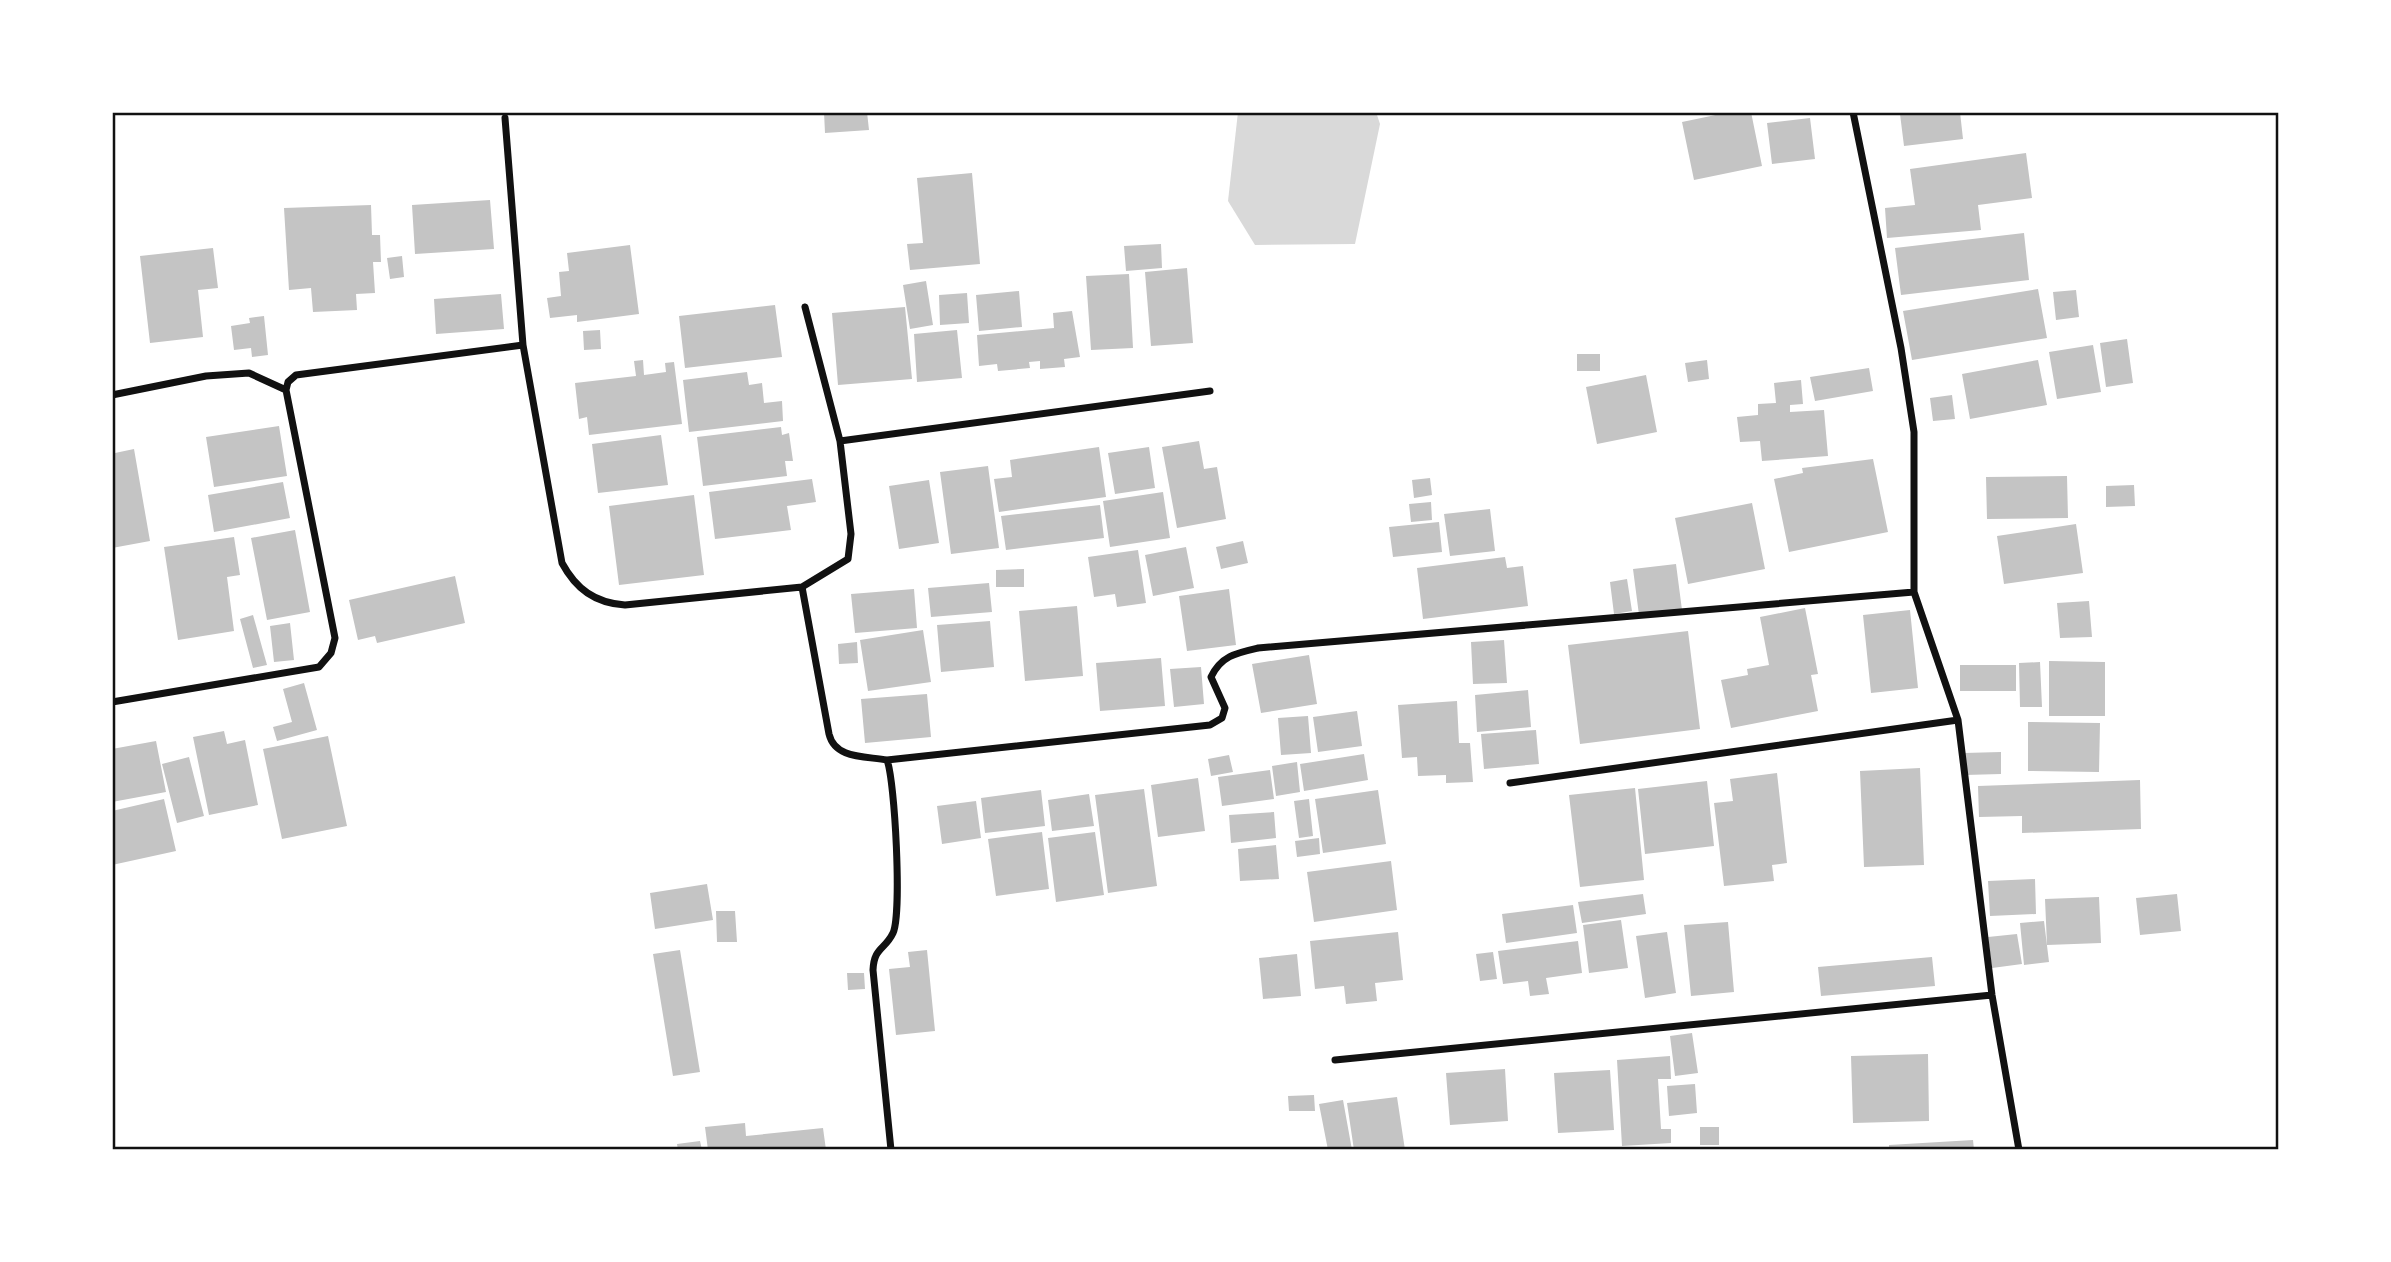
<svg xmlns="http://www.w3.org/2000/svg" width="2391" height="1262" font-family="'Zilla Slab',serif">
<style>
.water{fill:#d9d9d9}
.building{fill:#c4c4c4}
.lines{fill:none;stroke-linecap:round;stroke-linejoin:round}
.minor{stroke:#111;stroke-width:7}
.neatline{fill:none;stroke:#111;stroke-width:2.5}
</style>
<rect width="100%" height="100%" fill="#fff"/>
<path class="water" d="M1238 112H1376L1380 124 1355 244 1255 245 1228 201Z"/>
<path class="building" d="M824 112H867L869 130 825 133Z
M1730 112H1751L1762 166 1694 180 1682 122Z
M1916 112H1960L1963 139 1904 146 1900 114Z
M1810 118 1815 159 1772 164 1767 123Z
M2026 153 2032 198 1978 205 1981 230 1887 238 1885 208 1915 205 1910 169Z
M972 173 980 264 910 270 907 244 923 243 917 178Z
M490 200 494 249 415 254 412 205Z
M371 205 372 235H380L381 262H373L375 293 356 294 357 310 313 312 311 288 289 290 284 208Z
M2024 233 2029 280 1901 295 1895 248Z
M1161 244 1162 268 1126 271 1124 246Z
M630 245 639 314 577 322V315L550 318 547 298 561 296 559 272 569 271 567 253Z
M213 248 218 288 198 290 203 337 150 343 140 256Z
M402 256 404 277 390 279 387 258Z
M1187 268 1193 343 1151 346 1145 272Z
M1129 274 1133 348 1091 350 1086 276Z
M926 281 933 325 910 329 903 285Z
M2038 289 2047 338 1912 360 1903 311Z
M2076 290 2079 317 2056 320 2053 292Z
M1019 291 1022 327 979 331 976 295Z
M967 293 969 323 940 325 939 295Z
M501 294 504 329 436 334 434 299Z
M775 305 782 357 685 368 679 316Z
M905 307 912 379 838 385 832 313Z
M1072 311 1080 357 1064 359 1065 367 1040 369V361L1029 362 1030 368 998 371 997 364 979 366 977 335 1054 328 1053 313Z
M264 316 268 355 252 357 251 348 234 350 231 326 250 323 249 318Z
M600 330 601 349 584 350 583 331Z
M957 330 962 378 917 382 914 334Z
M2127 339 2133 383 2106 387 2100 343Z
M2093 345 2101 392 2057 399 2049 352Z
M1577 354H1600V371H1577Z
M643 360 644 375 666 372 665 363 674 362 682 424 589 435 587 417 579 419 575 383 636 376 634 361Z
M1707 360 1709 379 1688 382 1685 363Z
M2038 360 2047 405 1970 419 1962 374Z
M1869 368 1873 391 1815 401 1810 377Z
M747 372 749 385 762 383 764 403 782 401 783 421 689 432 683 380Z
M1646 375 1657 432 1597 444 1586 387Z
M1801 380 1803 404 1790 405V412L1824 410 1828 456 1762 461 1760 441 1740 442 1737 417 1758 415V404L1776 403 1774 383Z
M1952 395 1955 419 1933 421 1930 398Z
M279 426 287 476 214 487 206 437Z
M781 427 782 435 789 433 793 461H785L787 476 703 486 697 437Z
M661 435 668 485 598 493 592 444Z
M1199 441 1204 469 1217 467 1226 519 1177 528 1162 447Z
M112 445 115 453 134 449 150 541 112 548Z
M1099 447 1106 497 999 512 994 479 1012 477 1010 460Z
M1149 447 1155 488 1115 494 1108 453Z
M1873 459 1888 532 1789 552 1774 479 1803 473 1802 468Z
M988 466 999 548 951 554 940 472Z
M2067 476 2068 518 1987 519 1986 477Z
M1430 478 1432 495 1414 498 1412 480Z
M812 479 816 502 787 506 791 530 715 539 709 492Z
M929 480 939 543 899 549 889 486Z
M283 482 290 518 214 532 208 495Z
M2134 485 2135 506 2106 507V486Z
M1163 492 1170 538 1110 547 1103 501Z
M694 495 704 575 619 585 609 506Z
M1431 502 1432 520 1411 522 1409 504Z
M1752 503 1765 569 1688 584 1675 518Z
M1100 505 1104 538 1006 550 1001 516Z
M1490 509 1495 551 1450 556 1444 514Z
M1439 522 1442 552 1393 557 1389 527Z
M2076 524 2083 573 2004 584 1997 536Z
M295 530 310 612 267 620 251 538Z
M234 537 240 575 227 577 234 631 178 640 164 547Z
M1243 541 1248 563 1221 569 1216 547Z
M1186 547 1194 588 1153 596 1145 555Z
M1138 550 1146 603 1117 607 1115 594 1094 597 1088 557Z
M1505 557 1507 568 1523 566 1528 606 1423 619 1417 568Z
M1676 564 1682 610 1639 615 1633 569Z
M1024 569V587H996V570Z
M455 576 465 623 377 643 375 636 358 640 349 600Z
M1627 579 1632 611 1614 614 1610 582Z
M989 583 992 612 931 617 928 588Z
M914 589 917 628 855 633 851 594Z
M1229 589 1236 645 1187 651 1179 596Z
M2089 601 2092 637 2060 638 2057 603Z
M1077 606 1083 676 1025 681 1019 611Z
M1805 608 1818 674 1811 675 1818 711 1731 728 1721 680 1748 675 1747 669 1769 665 1760 617Z
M1910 610 1918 688 1871 693 1863 615Z
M253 615 267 665 253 668 240 619Z
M990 621 994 667 941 672 937 625Z
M290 623 294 660 274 662 270 626Z
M923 630 931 682 868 691 860 640Z
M1688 631 1700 729 1580 744 1568 645Z
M1504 640 1507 683 1473 684 1471 642Z
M857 642 858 663 839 664 838 644Z
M1309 655 1317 704 1261 713 1252 664Z
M1161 658 1165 706 1100 711 1096 663Z
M2049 661 2105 662V716H2049Z
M2040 662 2042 707H2020L2019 663Z
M1960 665H2016V691H1960Z
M1201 667 1204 704 1174 707 1170 669Z
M304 683 317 730 277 741 273 727 292 722 283 689Z
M1528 690 1531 727 1477 732 1475 695Z
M927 694 931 737 865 743 861 699Z
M1457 701 1459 743H1470L1473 782 1446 783V775L1418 776 1417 757 1402 758 1398 705Z
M1357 711 1362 746 1318 752 1313 717Z
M1308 716 1311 753 1281 755 1278 718Z
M2028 722 2100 723 2099 772 2028 771Z
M1536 730 1539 764 1484 769 1481 734Z
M224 731 227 744 245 740 258 805 209 815 193 737Z
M328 736 347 826 282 839 263 749Z
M156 741 166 792 112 802V749Z
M2001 752V774L1965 775 1964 753Z
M1364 754 1368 780 1304 791 1300 764Z
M1229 755 1233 772 1211 776 1208 759Z
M189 757 204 816 177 823 162 764Z
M1297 762 1300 792 1276 796 1272 766Z
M1920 768 1924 865 1864 867 1860 771Z
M1270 770 1274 799 1222 806 1218 777Z
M1777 773 1787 863 1772 865 1774 881 1724 886 1714 803 1733 801 1730 779Z
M1198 778 1205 831 1158 837 1151 785Z
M2140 780 2141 829 2022 833V816L1979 817 1978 786Z
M1707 781 1714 846 1645 854 1638 789Z
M1635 788 1644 880 1580 887 1569 795Z
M1144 789 1157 886 1108 893 1095 795Z
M1041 790 1045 826 985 833 981 798Z
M1378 790 1386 844 1323 853 1315 799Z
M1089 794 1094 826 1052 831 1048 800Z
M164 799 176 851 112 865V811Z
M1309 799 1313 836 1299 838 1294 801Z
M976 801 981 838 942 844 937 806Z
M1274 812 1276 838 1231 843 1229 815Z
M1042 832 1049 889 996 896 988 839Z
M1095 832 1104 895 1056 902 1048 838Z
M1319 838 1320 854 1297 857 1295 841Z
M1276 845 1279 879 1240 881 1238 849Z
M1391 861 1397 910 1314 922 1307 872Z
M2035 879 2036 914 1990 916 1988 881Z
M707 884 713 920 655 929 650 893Z
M1643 894 1646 914 1582 923 1578 902Z
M2177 894 2181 931 2140 935 2136 898Z
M2099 897 2101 943 2047 945 2045 899Z
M1573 905 1577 933 1506 943 1502 914Z
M716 911H735L737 942H717Z
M1621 920 1628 968 1589 973 1583 925Z
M2044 921 2049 962 2024 965 2020 923Z
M1728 922 1734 992 1691 996 1684 925Z
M1398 932 1403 980 1375 983 1377 1001 1346 1004 1344 986 1315 989 1310 941Z
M1667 932 1676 993 1645 998 1636 936Z
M2017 934 2022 964 1992 968 1988 937Z
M1578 941 1582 973 1546 978 1549 994 1530 996 1528 981 1503 984 1498 951Z
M680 950 700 1072 673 1076 653 954Z
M927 950 935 1031 896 1035 889 969 910 967 908 952Z
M1493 952 1497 979 1480 981 1476 954Z
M1297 954 1301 996 1263 999 1259 958Z
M1932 957 1935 986 1821 996 1818 967Z
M847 973H864L865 989 848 990Z
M1692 1033 1698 1073 1675 1076 1670 1036Z
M1928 1054 1929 1121 1853 1123 1851 1056Z
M1670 1056 1671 1079H1658L1661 1129H1671V1143L1622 1146 1617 1060Z
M1505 1069 1508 1121 1450 1125 1446 1073Z
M1610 1070 1614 1130 1558 1133 1554 1073Z
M1695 1084 1697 1113 1669 1116 1667 1086Z
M1314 1095 1315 1111H1289L1288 1096Z
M1397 1097 1405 1150H1354L1347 1103Z
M1343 1100 1352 1150H1328L1319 1104Z
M745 1123 746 1136 823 1128 826 1150H708L705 1127Z
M1700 1127H1719V1145H1700Z
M1973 1140 1974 1150H1889V1145Z
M700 1141 702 1150H678L677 1144Z"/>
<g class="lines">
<path class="minor" d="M1853 112 1901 348 1914 432V592L1958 720 1992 995 2019 1150
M505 118 523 345
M112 395 206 376 249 373 286 390
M840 441 1210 391
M802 587 848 559 851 534 840 441 805 307
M112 702 319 667 331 653 335 638 286 390 288 382 296 375 523 345 562 563C576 589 595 603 625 605L802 587 829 734C835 759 865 756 887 760L1210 725 1222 718 1225 708 1211 677C1221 656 1236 653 1258 648L1914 592
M887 760C895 781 902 913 893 933 885 950 874 947 873 970L891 1150
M1510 783 1958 720
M1335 1060 1992 995"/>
</g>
<rect width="2391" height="1262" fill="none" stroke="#ffffff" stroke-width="228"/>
<rect x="114" y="114" width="2163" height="1034" class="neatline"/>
</svg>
